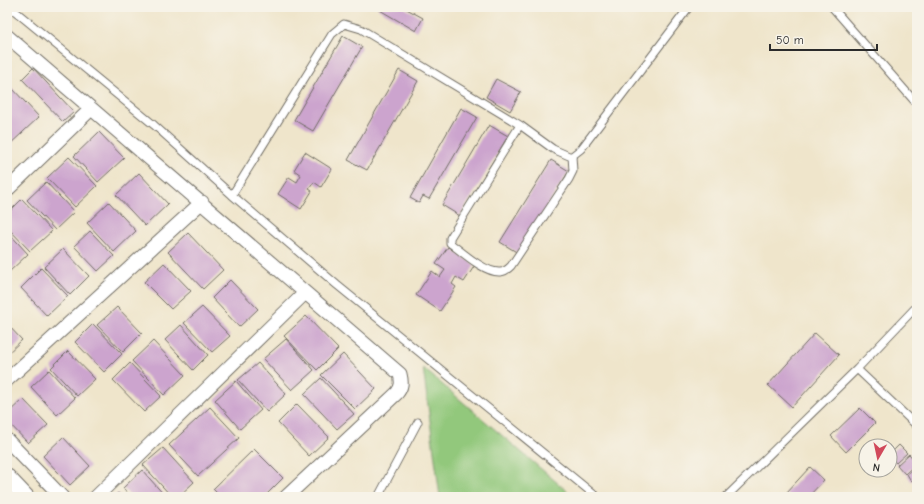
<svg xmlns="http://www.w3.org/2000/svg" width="924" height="504" font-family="'Comic Neue',sans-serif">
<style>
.green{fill:#92c87b;stroke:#5e7a53}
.building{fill:#cca4ce}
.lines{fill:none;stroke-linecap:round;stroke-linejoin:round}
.service-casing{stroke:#706c63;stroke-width:9}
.minor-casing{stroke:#706c63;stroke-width:15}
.tertiary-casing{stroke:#706c63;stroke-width:18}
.service{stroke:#fff;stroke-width:7}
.minor{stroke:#fff;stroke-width:13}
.tertiary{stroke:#fff;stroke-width:16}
</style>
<rect width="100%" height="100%" fill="#f7f3e8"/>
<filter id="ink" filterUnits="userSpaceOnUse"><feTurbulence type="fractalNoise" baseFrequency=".025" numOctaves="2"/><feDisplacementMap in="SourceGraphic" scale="8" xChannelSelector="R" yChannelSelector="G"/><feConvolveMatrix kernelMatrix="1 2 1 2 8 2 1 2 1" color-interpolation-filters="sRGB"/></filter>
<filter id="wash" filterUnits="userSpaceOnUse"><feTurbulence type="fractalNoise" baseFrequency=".012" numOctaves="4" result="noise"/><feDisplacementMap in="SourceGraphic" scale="16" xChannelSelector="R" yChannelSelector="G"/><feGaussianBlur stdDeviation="0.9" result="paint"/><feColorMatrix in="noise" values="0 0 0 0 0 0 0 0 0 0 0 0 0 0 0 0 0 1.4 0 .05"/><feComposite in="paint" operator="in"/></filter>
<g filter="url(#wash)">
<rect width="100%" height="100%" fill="#efe5cb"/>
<path class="green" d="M423 368 574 497H440Z"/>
<g id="blocks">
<path class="building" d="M379 7H403L423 18 416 31 378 9Z
M343 36 362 47 313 131 294 120Z
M33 68 74 112 63 122 22 79Z
M399 70 418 81 367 170 348 160Z
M496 79 521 92 510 111 486 97Z
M12 88 39 117 7 147V92Z
M461 108 477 117 429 199 423 196 419 203 410 198Z
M489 125 508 136 460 216 442 205Z
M99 132 124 158 98 182 74 156Z
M305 152 332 169 321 187 314 182 309 189 312 191 301 209 278 194 289 177 297 182 301 175 294 170Z
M69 157 97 186 75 207 47 178Z
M551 160 569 171 518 253 500 242Z
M139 173 168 204 145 226 116 195Z
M46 182 74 212 55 230 27 200Z
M22 199 52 231 30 251 7 227V214Z
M109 202 136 231 114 252 87 223Z
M7 231 28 254 8 273 7 271Z
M90 231 114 256 98 271 74 246Z
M188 233 223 270 203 289 168 252Z
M448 247 475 265 464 282 456 277 452 284 456 287 440 311 416 295 432 271 440 277 445 270 436 264Z
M63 249 89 276 70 295 44 267Z
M164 263 191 291 171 309 144 282Z
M41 268 68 296 47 316 21 288Z
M230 280 258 309 239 327 212 298Z
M117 307 142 333 123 352 97 325Z
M202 307 230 336 212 352 184 323Z
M306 316 338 349 317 370 284 336Z
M7 324 22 340 7 354Z
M93 324 122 354 104 372 75 342Z
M181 325 208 355 193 370 165 340Z
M815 333 839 355 792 407 768 385Z
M286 339 314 370 292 390 263 359Z
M153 341 185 375 164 395 132 361Z
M68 351 95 379 77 396 51 368Z
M343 354 376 389 355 409 321 375Z
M130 363 161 396 144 412 113 380Z
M258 363 286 394 267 412 238 380Z
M49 370 75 398 57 415 31 387Z
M321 378 354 414 337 429 304 394Z
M236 381 261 410 240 429 215 400Z
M23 399 48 425 28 443 7 421V414Z
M297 404 329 437 309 456 278 423Z
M210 407 239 438 198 476 169 445Z
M860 408 875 423 846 452 831 436Z
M63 437 90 466 70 485 43 456Z
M899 445 907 453 896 463 890 457V454Z
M163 448 194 482 178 497H172L143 465Z
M254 449 283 478 264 497H221L213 489Z
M909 454 917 463 905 474 897 465Z
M917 466V477L911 481 907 474Z
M810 467 824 480 808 497H791L786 493Z
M142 470 166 497H131L123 488Z
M118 493 121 497H114Z
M385 493 401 496V497H384Z"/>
</g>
</g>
<g filter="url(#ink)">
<use href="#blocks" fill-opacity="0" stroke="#706c63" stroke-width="1"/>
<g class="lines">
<g class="service-casing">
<path id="service" d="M10 7 154 125 232 195 337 285 597 497
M832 7 917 104
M520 125 450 238V243C462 252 485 273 500 272 505 272 508 269 511 266L569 179 573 171 572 156
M232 195 332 34 344 24 361 29 520 125 553 149 569 156H572L581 149 689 7
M857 369 917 426
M378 497 418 422
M726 497 857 369 917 306"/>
</g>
<g class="minor-casing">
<path id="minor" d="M7 36 400 374C402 382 402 387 397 393L286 497
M7 190 91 109
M7 380 202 202
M7 440 62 497
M96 497 305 293"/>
</g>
<g class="tertiary-casing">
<path id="tertiary" d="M7 477 26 497"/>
</g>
<use href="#service" class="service"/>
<use href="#minor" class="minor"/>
<use href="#tertiary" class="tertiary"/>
</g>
</g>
<rect width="924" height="504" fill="none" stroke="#f7f3e8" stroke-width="24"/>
<g transform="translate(878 458) rotate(189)"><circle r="19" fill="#f7f3e8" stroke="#a5a39c"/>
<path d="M0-3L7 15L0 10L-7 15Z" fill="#d1495b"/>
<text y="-6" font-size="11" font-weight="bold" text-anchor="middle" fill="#2b2b2b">N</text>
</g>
<path d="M770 44v6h107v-6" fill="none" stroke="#2b2b2b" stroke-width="2"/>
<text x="776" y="44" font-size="12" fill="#2b2b2b" stroke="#f7f3e8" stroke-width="3" paint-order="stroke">50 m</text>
</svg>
